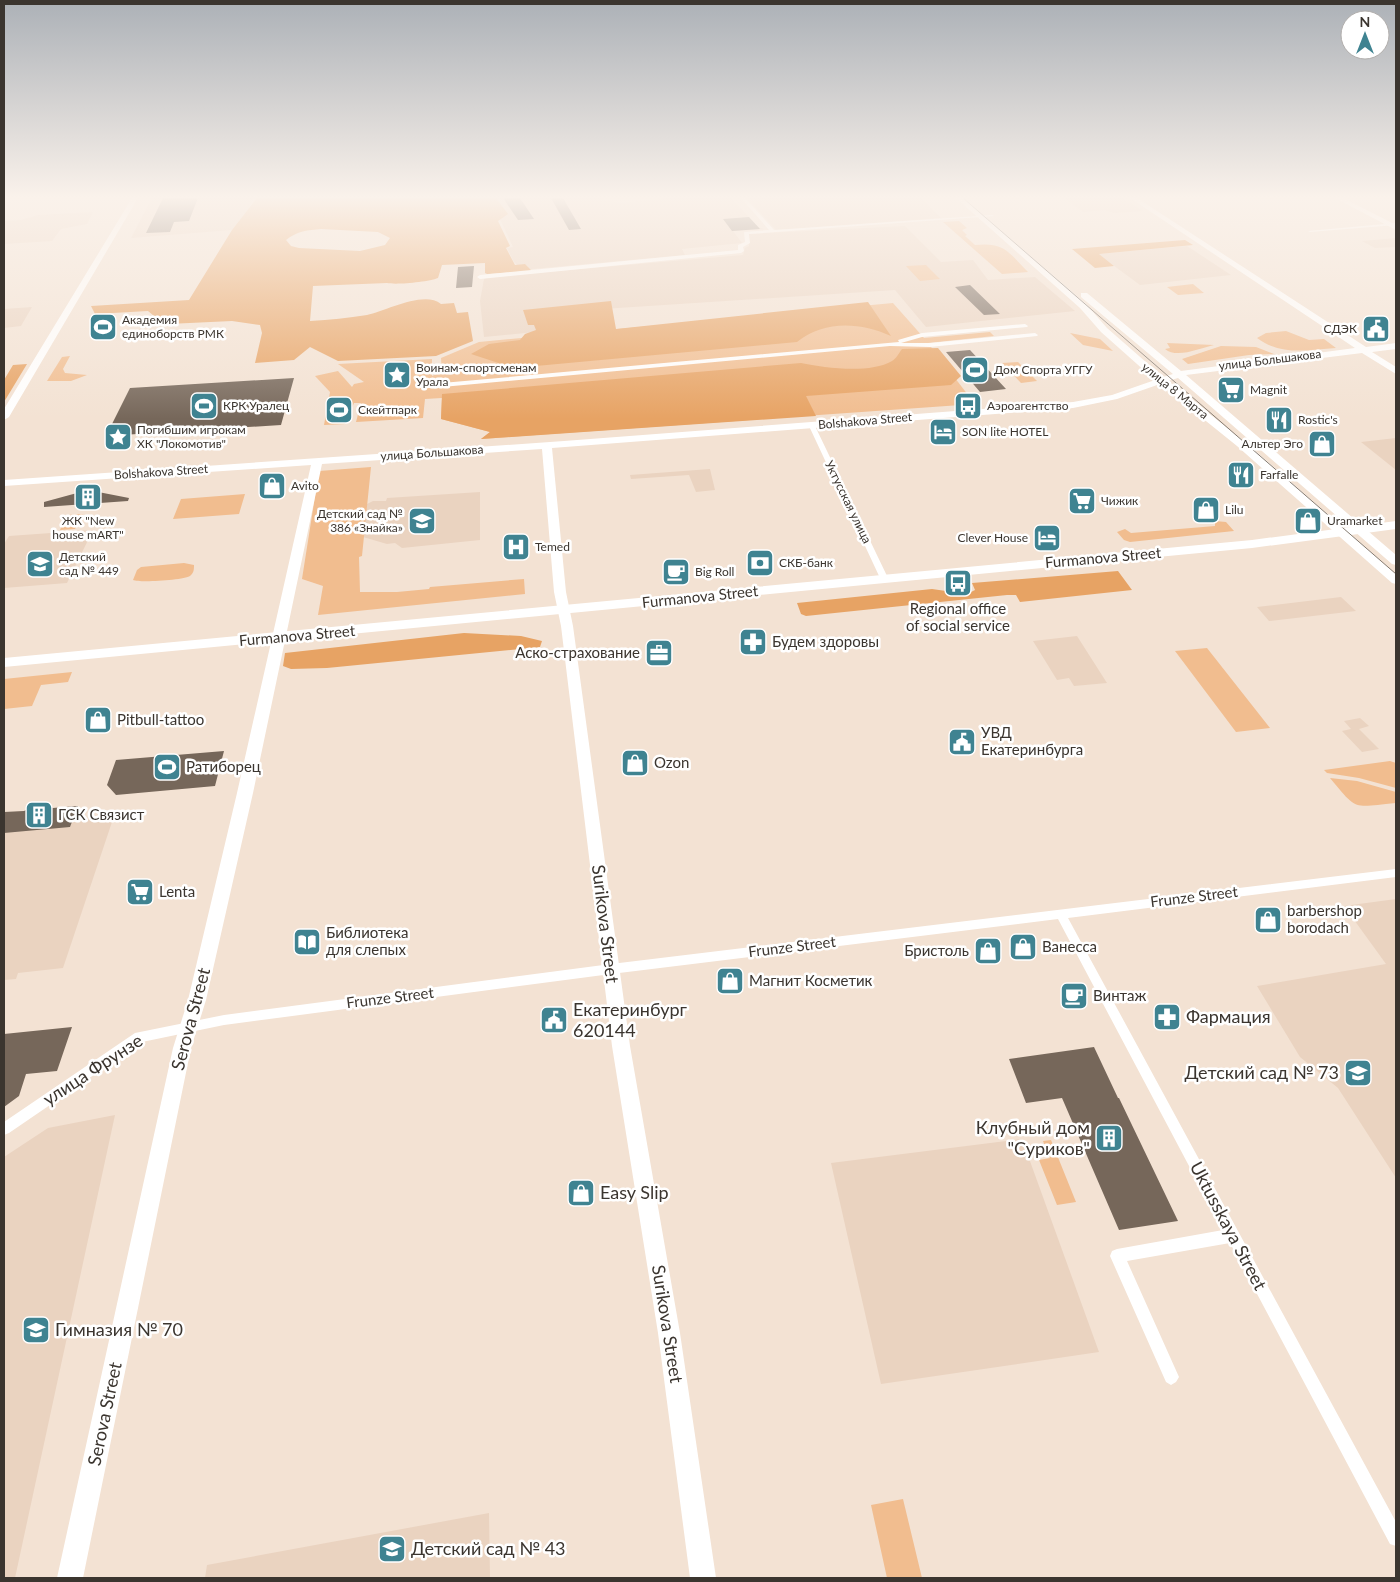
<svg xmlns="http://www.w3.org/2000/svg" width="1400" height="1582" font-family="Lato,sans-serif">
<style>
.built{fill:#ead3c0}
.green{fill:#f1bd8f}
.forest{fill:#e7a364;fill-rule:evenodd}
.building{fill:#76675a}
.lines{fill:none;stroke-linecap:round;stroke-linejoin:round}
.street{fill:#fff;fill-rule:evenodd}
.secondary{fill:#fff;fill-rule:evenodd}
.primary{fill:#fff;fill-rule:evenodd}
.tram{stroke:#847a70;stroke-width:1}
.labels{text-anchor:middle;stroke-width:5;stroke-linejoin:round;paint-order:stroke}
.far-poi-label{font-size:12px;fill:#3b352f;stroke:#fff;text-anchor:start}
.far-street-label{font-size:12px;fill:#3b352f;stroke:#fff}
.street-label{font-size:15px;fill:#3b352f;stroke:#fff}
.poi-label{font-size:15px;fill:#3b352f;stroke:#fff;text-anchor:start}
.near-street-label{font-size:18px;fill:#3b352f;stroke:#fff}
.near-poi-label{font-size:18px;fill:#3b352f;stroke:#fff;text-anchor:start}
</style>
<rect width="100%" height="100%" fill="#f3e2d3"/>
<path class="built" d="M152 198H253L250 207 232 230 131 238Z
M490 198H601L604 200 620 203 665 198H731L758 227 764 229 733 231 742 243 682 249 685 255 522 270 514 262 507 248 513 247Z
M747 198H921L941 218 776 230Z
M1064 198H1123L1143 211 1114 213 1105 210 1083 212Z
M93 212 87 224 61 229 52 241 4 244V221L21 220 38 215Z
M905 226 941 262 973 260 988 280 1035 277 1075 311 926 327 895 290 541 313 545 331 484 337 480 301 484 279 488 277 743 255 745 248 749 246V234Z
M1396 238V247L1375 248 1362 241Z
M1187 246 1231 275 1140 285 1098 254Z
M32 307 21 326 4 328V309Z
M1396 438V470L1361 442Z
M710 469 715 490 696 492 689 475 631 479 630 475Z
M480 492V540L402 548 395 543 387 544 363 537 367 504 373 501H386L387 498Z
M93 530 67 583 4 588V544L9 536Z
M1341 597 1356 611 1269 621 1257 607Z
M1077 636 1107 683 1074 686 1069 678 1057 680 1033 641Z
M1360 718 1369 726 1359 729 1379 749 1362 752 1342 731 1351 729 1344 721Z
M42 803 47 804 51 808 78 806 72 822 114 816 63 968 18 973 16 979 4 980V813L25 811 31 806Z
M1396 899V1178L1338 1088 1300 1057 1257 986 1386 964 1344 906Z
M115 1115 15 1578H4V1157L48 1128Z
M1022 1139 1099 1352 881 1384 831 1163Z
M489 1513 490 1578H205L207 1565Z"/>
<path class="green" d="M959 221 967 228 962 230 967 235 965 236 975 245C1005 242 1008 252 1028 272L1002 274 943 222Z
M926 265 940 279 920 281 906 266Z
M1193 284 1204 293 1178 295 1167 287Z
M893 303 924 338 990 332 994 336 928 343 975 404 481 439 490 432 441 419 442 398 425 399 423 418 356 422 361 403H354L345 424 324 425 330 392 315 376 338 371 352 387 354 384 364 382 338 364 432 359V376L442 372 441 358 479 342Z
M1286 331 1309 340 1324 339 1336 348C1308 350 1281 356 1257 338L1266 333Z
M1070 333 1100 339 1113 351 1083 345Z
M1167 343 1214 345C1200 348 1177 359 1165 349L1170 348Z
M1221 346 1256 347 1274 354 1249 355 1188 364 1182 359Z
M70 356 63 369 65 373 87 375 71 381H47L62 357Z
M1018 362 1037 381 1021 383 1002 363Z
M371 467 362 556 359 557 360 592H397L429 589 430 587 524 579 525 594 318 615 323 586 302 579 319 471Z
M245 494 239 514 173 519 181 499Z
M83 514 75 529 60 530 67 515Z
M1215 521 1226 522 1234 531 1130 542 1124 540 1117 532 1125 529 1131 533 1215 526Z
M184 563 194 565C194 569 194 573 190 576 184 580 140 583 133 580L137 570 141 567Z
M1207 648 1270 728 1236 732 1175 651Z
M72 672 68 682 41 685 32 706 4 709V679Z
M1390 761 1396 763V788L1359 778 1327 773 1324 770Z
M1330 778 1357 781 1396 792V803C1353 807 1358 812 1330 778Z
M1051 1140 1076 1202 1057 1205 1039 1160 1050 1158 1043 1141Z
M903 1499 922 1578H887L871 1505Z"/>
<path class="forest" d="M257 198H496L508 214 498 221 510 246 506 248 515 265 525 264 532 271 487 274 485 273V263L442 265 438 278C428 282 396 285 387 283L313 286 310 321C330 320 348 318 367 315 386 311 424 290 441 304L454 303 457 313 468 312 473 341 436 356 338 361 310 347 294 360 255 363 262 333 260 325 232 321 147 325 154 316 148 311 95 314 91 306 189 300 232 230ZM321 229 378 232 390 238 385 245 360 251 299 248 291 246 286 240C297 231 308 230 321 229Z
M1185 240 1193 245 1099 254 1114 266 1095 268 1072 249Z
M611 301 616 329 868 302 891 336C860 322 824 320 797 342L514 368 471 354 489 344 520 340 525 334 536 330 534 325H528L523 310Z
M938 348 961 376 951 385 806 396 816 416 481 439 490 432 441 419 442 394 801 363C825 368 870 374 892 361 896 359 899 353 902 349Z
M27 364 4 402V380L13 365Z
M1118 571 1132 590 1020 602 1016 595H1007L806 616 801 614 797 603 932 589 967 594 975 590 972 583Z
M464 633 521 636 542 641 540 647 327 668 291 669 283 666 285 653Z"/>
<path class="building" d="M163 198H198L189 221 174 222 170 232 146 233Z
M503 198H520L534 219 518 220Z
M551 198H563L581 229 569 230Z
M749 217 760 229 732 231 723 219Z
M474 266 472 287 456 288 458 267Z
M970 285 1000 314 984 315 955 287Z
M970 350 1006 389 980 392 946 352Z
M294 378 281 425 106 436 130 388Z
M88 490 129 498 128 501 44 507V502Z
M224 751 215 786 116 795 107 785 116 760Z
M41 803 53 808 78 806 70 827 4 833V812L24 811Z
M72 1027 57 1071 26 1074 19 1096 4 1107V1034Z
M1094 1047 1118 1098H1119L1178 1221 1119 1230 1062 1098 1026 1103 1009 1059Z"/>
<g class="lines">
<path class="street" d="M741 198H745L774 230 992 215 994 216 749 234 750 243 743 247 744 251 741 253 480 279 477 277 480 275 738 250V245L745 242 744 232 769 230Z
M1396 223V225L1310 232 1308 231Z
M1025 324 1028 326 1027 327 922 337 901 343H930L1035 333 1038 335 1037 336 930 347 890 346 442 387 439 385 442 383 899 342 898 340 922 333Z
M812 424 815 426 888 578 887 580H884L880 578 809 426Z
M1396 869V877L1068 918 1396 1522V1546L1390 1544 1230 1243 1127 1261 1179 1377 1176 1382 1171 1385 1166 1382 1110 1256 1112 1251 1117 1249 1223 1230 1058 919 611 974 224 1025 142 1042 9 1133 4 1135V1122L135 1033 224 1015 611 964Z"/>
<path class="secondary" d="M132 198H138L9 417 4 420V409Z
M956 198H963L1086 304 1107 328 1163 377 1173 374 1081 297V293H1087L1181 371 1355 348 1130 198H1137L1366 347 1396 343V349L1372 352 1396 367V374L1362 353 1186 375 1396 555V565L1392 564 1178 378 1168 381 1245 442 1396 574V584L1392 583 1237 446 1160 384 1117 399 1073 408 552 448 566 592 573 626 630 1046 680 1333 716 1578H690L658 1333 612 1046 561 626 554 592 542 449 322 464 253 793 206 1000 191 1048 83 1578H57L173 1048 188 1000 237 793 311 465 4 486V480L564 441 1073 402 1112 395 1155 380 1101 332 1080 308Z
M1335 198H1343L1396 225V230Z"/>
<path class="primary" d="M1396 521V529L1252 548 4 667V658L1252 540Z"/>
<path class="tram" d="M963 198 1396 574"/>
</g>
<linearGradient id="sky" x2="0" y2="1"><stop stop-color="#acb1b7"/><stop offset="0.47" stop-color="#faf2eb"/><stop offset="1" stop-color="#faf2eb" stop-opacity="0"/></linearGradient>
<rect width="1400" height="419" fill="url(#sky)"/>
<defs>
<g id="stadium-square" transform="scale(1.4375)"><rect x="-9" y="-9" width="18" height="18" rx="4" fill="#3f8391" stroke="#fff"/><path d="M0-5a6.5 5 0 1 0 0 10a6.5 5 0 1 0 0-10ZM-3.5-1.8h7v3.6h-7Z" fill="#fff"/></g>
<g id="civic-square" transform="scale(1.4375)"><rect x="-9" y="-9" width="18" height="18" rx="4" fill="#3f8391" stroke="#fff"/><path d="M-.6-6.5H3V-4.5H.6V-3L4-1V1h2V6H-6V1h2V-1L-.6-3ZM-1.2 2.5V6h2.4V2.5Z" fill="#fff"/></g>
<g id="sight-square" transform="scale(1.4375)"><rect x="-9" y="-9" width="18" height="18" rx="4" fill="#3f8391" stroke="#fff"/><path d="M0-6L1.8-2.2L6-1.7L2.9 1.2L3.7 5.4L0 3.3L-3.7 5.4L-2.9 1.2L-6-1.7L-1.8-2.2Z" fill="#fff"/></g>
<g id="supermarket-square" transform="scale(1.4375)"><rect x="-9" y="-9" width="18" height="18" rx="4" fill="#3f8391" stroke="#fff"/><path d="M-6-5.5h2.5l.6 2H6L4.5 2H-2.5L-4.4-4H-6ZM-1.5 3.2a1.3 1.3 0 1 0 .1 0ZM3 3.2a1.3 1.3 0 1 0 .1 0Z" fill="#fff"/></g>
<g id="bus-square" transform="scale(1.4375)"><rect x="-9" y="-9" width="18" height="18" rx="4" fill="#3f8391" stroke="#fff"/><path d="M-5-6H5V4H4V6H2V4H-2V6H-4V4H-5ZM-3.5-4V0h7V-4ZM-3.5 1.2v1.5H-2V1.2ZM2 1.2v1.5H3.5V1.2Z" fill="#fff"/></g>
<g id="restaurant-square" transform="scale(1.4375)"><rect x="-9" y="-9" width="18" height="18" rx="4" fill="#3f8391" stroke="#fff"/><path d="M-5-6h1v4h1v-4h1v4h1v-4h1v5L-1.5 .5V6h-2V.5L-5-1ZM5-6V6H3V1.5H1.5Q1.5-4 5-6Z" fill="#fff"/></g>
<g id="hotel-square" transform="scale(1.4375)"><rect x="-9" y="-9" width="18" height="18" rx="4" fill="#3f8391" stroke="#fff"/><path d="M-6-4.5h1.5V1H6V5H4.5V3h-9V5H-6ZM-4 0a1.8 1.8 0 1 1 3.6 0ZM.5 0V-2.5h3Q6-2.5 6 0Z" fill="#fff"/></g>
<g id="shop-square" transform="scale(1.4375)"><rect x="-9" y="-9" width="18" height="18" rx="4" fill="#3f8391" stroke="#fff"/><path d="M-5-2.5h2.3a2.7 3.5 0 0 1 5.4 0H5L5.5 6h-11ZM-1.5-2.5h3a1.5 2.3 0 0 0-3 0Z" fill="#fff"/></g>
<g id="building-square" transform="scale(1.4375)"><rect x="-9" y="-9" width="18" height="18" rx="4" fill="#3f8391" stroke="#fff"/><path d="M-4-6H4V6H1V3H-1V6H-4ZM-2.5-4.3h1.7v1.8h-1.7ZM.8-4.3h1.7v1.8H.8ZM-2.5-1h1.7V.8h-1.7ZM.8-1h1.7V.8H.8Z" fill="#fff"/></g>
<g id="school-square" transform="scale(1.4375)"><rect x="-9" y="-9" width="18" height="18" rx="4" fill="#3f8391" stroke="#fff"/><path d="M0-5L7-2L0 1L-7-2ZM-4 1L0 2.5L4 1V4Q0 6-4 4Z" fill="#fff"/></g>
<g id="hospital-square" transform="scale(1.4375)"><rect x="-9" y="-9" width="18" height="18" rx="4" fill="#3f8391" stroke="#fff"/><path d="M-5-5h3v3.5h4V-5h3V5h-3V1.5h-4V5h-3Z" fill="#fff"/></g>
<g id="bank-square" transform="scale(1.4375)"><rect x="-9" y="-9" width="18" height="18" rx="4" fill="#3f8391" stroke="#fff"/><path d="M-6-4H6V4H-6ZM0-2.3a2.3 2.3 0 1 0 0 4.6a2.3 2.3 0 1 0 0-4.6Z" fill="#fff"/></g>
<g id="cafe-square" transform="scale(1.4375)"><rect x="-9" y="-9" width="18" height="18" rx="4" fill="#3f8391" stroke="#fff"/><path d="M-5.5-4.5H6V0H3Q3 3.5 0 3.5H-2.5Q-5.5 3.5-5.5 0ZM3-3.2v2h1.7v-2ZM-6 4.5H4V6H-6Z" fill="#fff"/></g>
<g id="pharmacy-square" transform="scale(1.4375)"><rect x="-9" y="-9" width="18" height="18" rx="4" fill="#3f8391" stroke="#fff"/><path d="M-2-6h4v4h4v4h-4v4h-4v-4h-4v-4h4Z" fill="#fff"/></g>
<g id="office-square" transform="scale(1.4375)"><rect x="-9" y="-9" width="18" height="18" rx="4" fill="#3f8391" stroke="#fff"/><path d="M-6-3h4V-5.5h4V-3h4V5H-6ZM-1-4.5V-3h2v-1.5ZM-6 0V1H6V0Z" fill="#fff"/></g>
<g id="library-square" transform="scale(1.4375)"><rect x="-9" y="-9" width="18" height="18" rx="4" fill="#3f8391" stroke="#fff"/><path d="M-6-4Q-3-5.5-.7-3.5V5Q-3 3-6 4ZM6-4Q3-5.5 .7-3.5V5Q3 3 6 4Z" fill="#fff"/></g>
</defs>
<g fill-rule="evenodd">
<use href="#stadium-square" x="103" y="327"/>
<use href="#civic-square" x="1376" y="329"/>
<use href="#stadium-square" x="975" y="370"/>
<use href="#sight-square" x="397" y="375"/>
<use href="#supermarket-square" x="1231" y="390"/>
<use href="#stadium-square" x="204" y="406"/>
<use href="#bus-square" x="968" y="406"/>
<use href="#stadium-square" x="339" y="410"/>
<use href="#restaurant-square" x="1279" y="420"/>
<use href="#hotel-square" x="943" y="432"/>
<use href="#sight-square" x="118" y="437"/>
<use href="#shop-square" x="1322" y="444"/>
<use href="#restaurant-square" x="1241" y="475"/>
<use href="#shop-square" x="272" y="486"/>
<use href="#building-square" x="88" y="497"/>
<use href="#supermarket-square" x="1082" y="501"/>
<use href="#shop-square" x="1206" y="510"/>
<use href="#school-square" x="422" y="521"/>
<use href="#shop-square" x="1308" y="521"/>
<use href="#hotel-square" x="1047" y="538"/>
<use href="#hospital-square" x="516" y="547"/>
<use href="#bank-square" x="760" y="563"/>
<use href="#school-square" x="40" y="564"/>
<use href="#cafe-square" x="676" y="572"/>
<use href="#bus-square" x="958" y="583"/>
<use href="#pharmacy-square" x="753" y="642"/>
<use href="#office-square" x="659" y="653"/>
<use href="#shop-square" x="98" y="720"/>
<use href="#civic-square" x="962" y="742"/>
<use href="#shop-square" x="635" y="763"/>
<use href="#stadium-square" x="167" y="767"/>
<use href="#building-square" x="39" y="815"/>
<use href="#supermarket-square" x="140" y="892"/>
<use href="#shop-square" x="1268" y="920"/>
<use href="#library-square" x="307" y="942"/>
<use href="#shop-square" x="1023" y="947"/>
<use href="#shop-square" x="988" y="951"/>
<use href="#shop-square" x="730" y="981"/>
<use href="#cafe-square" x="1074" y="996"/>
<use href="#pharmacy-square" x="1167" y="1017"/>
<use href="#civic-square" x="554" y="1020"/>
<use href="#school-square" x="1358" y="1073"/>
<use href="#building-square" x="1109" y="1138"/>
<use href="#shop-square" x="581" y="1193"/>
<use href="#school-square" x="36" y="1330"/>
<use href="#school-square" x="392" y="1549"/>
</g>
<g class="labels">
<g class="far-poi-label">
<text x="122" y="324">Академия<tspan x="122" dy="14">единоборств РМК</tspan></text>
<text x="1357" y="333" text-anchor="end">СДЭК</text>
<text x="416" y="372">Воинам-спортсменам<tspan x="416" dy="14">Урала</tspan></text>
<text x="994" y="374">Дом Спорта УГГУ</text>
<text x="1250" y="394">Magnit</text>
<text x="223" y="410">КРК Уралец</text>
<text x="987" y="410">Аэроагентство</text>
<text x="358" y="414">Скейтпарк</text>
<text x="1298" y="424">Rostic's</text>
<text x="137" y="434">Погибшим игрокам<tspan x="137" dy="14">ХК "Локомотив"</tspan></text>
<text x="962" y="436">SON lite HOTEL</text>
<text x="1303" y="448" text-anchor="end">Альтер Эго</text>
<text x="1260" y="479">Farfalle</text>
<text x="291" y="490">Avito</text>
<text x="1101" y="505">Чижик</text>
<text x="1225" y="514">Lilu</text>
<text x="403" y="518" text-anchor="end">Детский сад №<tspan x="403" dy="14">386 «Знайка»</tspan></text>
<text x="88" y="525" text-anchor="middle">ЖК "New<tspan x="88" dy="14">house mART"</tspan></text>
<text x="1327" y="525">Uramarket</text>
<text x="1028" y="542" text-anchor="end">Clever House</text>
<text x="535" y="551">Temed</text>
<text x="59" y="561">Детский<tspan x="59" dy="14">сад № 449</tspan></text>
<text x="779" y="567">СКБ-банк</text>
<text x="695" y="576">Big Roll</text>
</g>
<g class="far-street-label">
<text transform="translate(1270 360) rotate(-7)" y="4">улица Большакова</text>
<text transform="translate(1175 391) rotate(39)" y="4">улица 8 Марта</text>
<text transform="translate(865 421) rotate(-5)" y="4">Bolshakova Street</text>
<text transform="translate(432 453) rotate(-4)" y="4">улица Большакова</text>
<text transform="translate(161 472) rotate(-4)" y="4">Bolshakova Street</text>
<text transform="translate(848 502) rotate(64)" y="4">Уктусская улица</text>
</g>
<g class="street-label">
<text transform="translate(1103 558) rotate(-5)" y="5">Furmanova Street</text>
<text transform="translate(700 597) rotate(-6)" y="5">Furmanova Street</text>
<text transform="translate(297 636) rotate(-5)" y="5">Furmanova Street</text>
<text transform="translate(1194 897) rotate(-7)" y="5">Frunze Street</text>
<text transform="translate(792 947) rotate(-7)" y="5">Frunze Street</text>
<text transform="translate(390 998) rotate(-7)" y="5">Frunze Street</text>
</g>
<g class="poi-label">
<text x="958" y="614" text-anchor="middle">Regional office<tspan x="958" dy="17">of social service</tspan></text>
<text x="772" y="647">Будем здоровы</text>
<text x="640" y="658" text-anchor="end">Аско-страхование</text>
<text x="117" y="725">Pitbull-tattoo</text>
<text x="981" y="738">УВД<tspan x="981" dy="17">Екатеринбурга</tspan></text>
<text x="654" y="768">Ozon</text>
<text x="186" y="772">Ратиборец</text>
<text x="58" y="820">ГСК Связист</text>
<text x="159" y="897">Lenta</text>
<text x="1287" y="916">barbershop<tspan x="1287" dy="17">borodach</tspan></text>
<text x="326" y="938">Библиотека<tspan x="326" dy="17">для слепых</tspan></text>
<text x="1042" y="952">Ванесса</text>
<text x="969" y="956" text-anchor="end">Бристоль</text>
<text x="749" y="986">Магнит Косметик</text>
<text x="1093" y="1001">Винтаж</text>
</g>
<g class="near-street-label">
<text transform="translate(605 924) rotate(83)" y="6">Surikova Street</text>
<text transform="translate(191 1019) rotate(-75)" y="6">Serova Street</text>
<text transform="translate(93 1070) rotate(-33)" y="6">улица Фрунзе</text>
<text transform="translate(1228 1226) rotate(62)" y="6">Uktusskaya Street</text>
<text transform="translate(667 1324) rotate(81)" y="6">Surikova Street</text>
<text transform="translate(105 1414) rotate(-78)" y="6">Serova Street</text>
</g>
<g class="near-poi-label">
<text x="573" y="1016">Екатеринбург<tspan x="573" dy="21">620144</tspan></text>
<text x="1186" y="1023">Фармация</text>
<text x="1339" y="1079" text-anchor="end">Детский сад № 73</text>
<text x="1090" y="1134" text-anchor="end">Клубный дом<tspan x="1090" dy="21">"Суриков"</tspan></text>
<text x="600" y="1199">Easy Slip</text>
<text x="55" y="1336">Гимназия № 70</text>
<text x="411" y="1555">Детский сад № 43</text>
</g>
</g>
<rect width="1400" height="1582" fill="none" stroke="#3b352f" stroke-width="10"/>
<g transform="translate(1365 35)"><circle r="24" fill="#ffffff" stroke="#b1aeac"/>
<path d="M0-4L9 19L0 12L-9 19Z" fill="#3f8391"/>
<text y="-8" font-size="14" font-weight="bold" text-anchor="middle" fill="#3b352f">N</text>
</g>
</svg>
